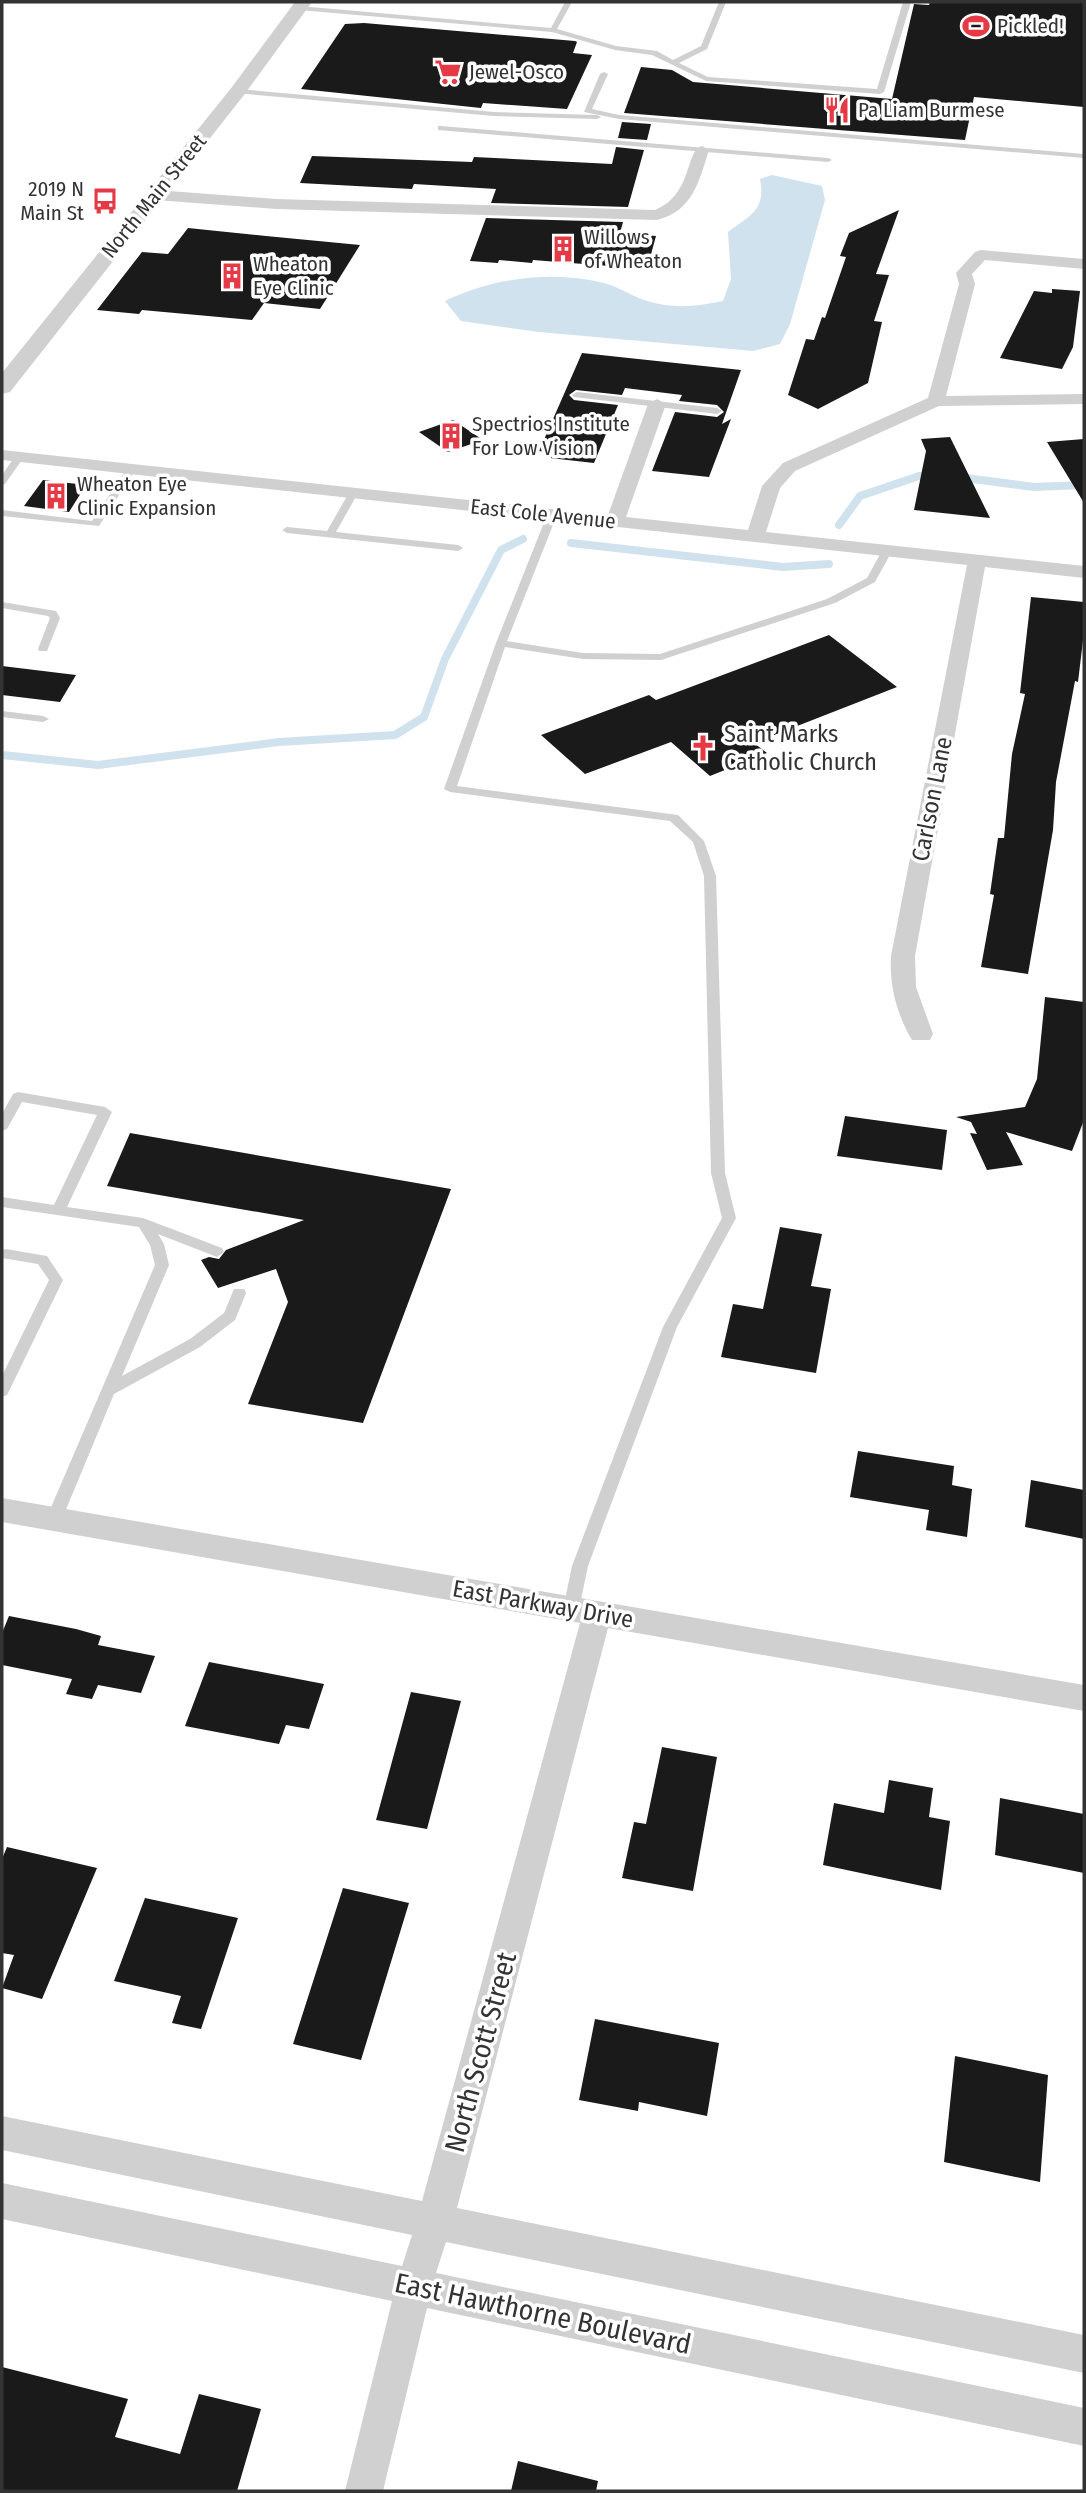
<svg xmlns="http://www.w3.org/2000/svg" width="1086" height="2493" font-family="'Fira Sans Condensed',sans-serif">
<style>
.water{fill:#cfe2ee}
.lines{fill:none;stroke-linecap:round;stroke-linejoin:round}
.stream{stroke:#cfe2ee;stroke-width:8}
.building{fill:#1a1a1a}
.service{fill:#d0d0d0;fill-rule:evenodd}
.minor{fill:#d0d0d0;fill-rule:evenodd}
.tertiary{fill:#d0d0d0;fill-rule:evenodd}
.labels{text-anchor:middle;stroke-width:7;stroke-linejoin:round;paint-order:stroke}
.far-poi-label{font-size:21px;fill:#333;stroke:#fff;text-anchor:start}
.far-street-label{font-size:21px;fill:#333;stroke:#fff}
.poi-label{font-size:24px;fill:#333;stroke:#fff;text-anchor:start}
.street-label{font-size:24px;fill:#333;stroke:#fff}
.near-street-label{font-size:28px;fill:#333;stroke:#fff}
</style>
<rect width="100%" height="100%" fill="#fff"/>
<path class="water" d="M772 175 822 186 825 200 790 324 780 344 753 351 539 332 461 321 445 301C492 278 552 270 604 283 617 286 630 295 644 300 671 309 695 307 723 301L731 279 728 232C751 215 766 210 760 179Z"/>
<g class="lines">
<path class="stream" d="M958 477 1034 487 1084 485
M839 525 860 496 919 476 935 477
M571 543 783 567 829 564
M2 755 98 765 279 742 395 735 424 717 445 659 501 550 523 539"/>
</g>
<path class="building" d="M930 2H1084V107L974 97 965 140 624 113 641 67 672 70 693 82 892 99 914 4 929 5Z
M364 23 575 41 577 42 573 53 592 55 567 109 483 103 481 108 301 89 345 24Z
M622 122 651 124 647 140 618 138Z
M616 147 644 150 628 207 491 203 496 189 414 184 412 189 300 183 312 156 472 162 474 157 612 164Z
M899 210 876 274 889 275 874 321 882 322 868 383 818 409 788 395 806 339 814 340 822 317 825 318 846 257 840 256 849 233Z
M486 218 623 222 620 233 656 236 647 269 533 260 532 263 499 260 498 263 470 261Z
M188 228 266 236 360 245 320 309 264 303 252 320 142 310 139 314 97 310 142 252 168 254Z
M1052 289 1080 291 1073 347 1062 369 1000 358 1034 291 1052 293Z
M582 353 741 370 722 424 731 419 709 477 652 471 675 412 717 417 724 412 717 405 679 401 682 395 625 388 622 395 576 390 569 395 574 400 618 405 594 463 550 458 552 453 539 451Z
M453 420 483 440 448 452 419 432Z
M950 437 990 518 914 510 926 451 921 439Z
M1084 439V503L1047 442Z
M43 480 86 485 69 512 24 506Z
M1031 597 1084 602V632L1078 682 1075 681 1056 782 1053 830 1028 974 981 967 994 895 990 894 998 838H1004L1012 754 1025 694 1020 693Z
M829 635 897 687 754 743 767 753 710 776 671 742 585 774 541 735 649 695 656 700Z
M2 666 76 675 60 702 2 695Z
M1045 997 1084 1002V1120L1072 1151 1006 1132 1023 1165 987 1170 970 1133 977 1134 971 1122 956 1117 1025 1107 1037 1079Z
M845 1116 947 1130 942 1170 837 1156Z
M130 1133 451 1189 363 1423 248 1404 288 1302 276 1269 218 1288 201 1260 209 1257 219 1259 226 1250 304 1220 107 1186Z
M780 1227 822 1234 811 1286 831 1289 816 1373 721 1357 733 1304 763 1309Z
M858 1451 954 1466 952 1485 972 1489 967 1537 926 1530 929 1510 850 1497Z
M1031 1480 1084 1490V1539L1025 1527Z
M9 1616 76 1629 101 1636 98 1645 155 1656 141 1693 98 1685 92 1699 66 1694 72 1679 2 1665V1633Z
M209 1662 324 1684 309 1729 286 1725 279 1744 185 1726Z
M411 1692 461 1701 427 1829 376 1820Z
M662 1747 717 1757 693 1891 622 1878 634 1822 646 1824Z
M889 1780 933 1788 929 1817 950 1821 941 1890 823 1865 834 1803 884 1813Z
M1000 1798 1084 1814V1873L995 1855Z
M7 1847 97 1868 42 1999 2 1988 14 1955 2 1953V1859Z
M343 1888 409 1903 361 2060 293 2044Z
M145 1898 238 1918 201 2029 172 2023 181 1996 114 1981Z
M595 2019 719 2043 707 2116 639 2102 638 2111 579 2100Z
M955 2056 1048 2075 1040 2182 944 2162Z
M2 2367 128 2399 115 2437 180 2454 199 2394 261 2409 237 2491H2Z
M518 2461 598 2481 596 2491H511Z"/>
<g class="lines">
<path class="service" d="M565 2H572L557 29 616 46 657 51 673 60 701 46 719 2H726L707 49 679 63 708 77 877 89 903 2H911L884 92 880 94 706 81 652 55 615 50 552 32 299 10 295 8 299 6 551 28Z
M604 72 608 74 592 109 619 115 1084 154V158L619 119 584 112 600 74Z
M238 89 494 112 597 115 601 117 597 119 494 116 235 93 234 91Z
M441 126 828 158 832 160 828 162 438 130V126Z
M577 392 717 408 722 411 717 414 574 397 572 395Z
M16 455 24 457 5 484 2 485V475Z
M128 467 136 469 99 526 2 516V510L92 521Z
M350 491 358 493 336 532 458 545 463 548 458 551 287 533 282 530 287 527 327 531Z
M552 512 557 515 507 641 583 653 660 654 827 599 867 578 883 549 892 551 875 582 835 603 661 660 583 659 505 647 457 786 678 815 704 841 716 876 725 1173 736 1218 677 1327 588 1566 579 1609 577 1614 571 1616 565 1614 563 1609 572 1566 663 1327 722 1218 711 1173 704 876 693 842 670 821 450 792 444 789 496 643 547 515Z
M2 602 56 611 60 618 47 651H39L38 649 50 618 48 616 2 608Z
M2 711 43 716 49 719 43 722 2 717Z
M18 1092 105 1107 112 1112 67 1207 143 1218 222 1248 224 1252 217 1257 158 1234 164 1244 169 1265 122 1376 190 1339 224 1313 234 1289H244L246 1293 235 1320 200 1347 114 1394 62 1519 59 1523 54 1525 49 1523 46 1519 155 1265 150 1245 139 1227 2 1207V1197L54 1205 97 1115 22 1102 7 1129 2 1131V1114L13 1094Z
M6 1249 47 1256 63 1280 9 1391 7 1395 2 1397V1376L49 1280 38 1264 2 1258V1250Z"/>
<path class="minor" d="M702 146 709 150C699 181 693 211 657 220L276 209 155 200 147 195 155 190 276 199 655 210C693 195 685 150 702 146Z
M981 250 1084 259V269L985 260 972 274 975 284 946 396 1084 394V404L939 406 795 471 780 488 766 532 1084 566V578L985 567 915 956 916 987 933 1034 930 1040H912C897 1015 889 985 891 956L967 565 2 460V450L608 515 648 404 657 399 666 404 626 517 748 530 762 486 783 463 928 398 959 284 956 273 975 252Z
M2 1498 1084 1685V1711L608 1628 457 2208 1084 2335V2373L446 2242 436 2273 1084 2408V2446L427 2308 383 2491H345L392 2301 2 2219V2183L402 2266 412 2235 2 2150V2116L422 2201 580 1623 2 1522Z"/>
<path class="tertiary" d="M295 2H312L244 95 10 392 2 394V373L232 87Z"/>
</g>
<defs>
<g id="stadium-bare" transform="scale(2.1)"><path d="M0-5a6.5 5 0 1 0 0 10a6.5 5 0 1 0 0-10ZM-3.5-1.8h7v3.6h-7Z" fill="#e63946" stroke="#fff" stroke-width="2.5" paint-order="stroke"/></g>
<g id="supermarket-bare" transform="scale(2.1)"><path d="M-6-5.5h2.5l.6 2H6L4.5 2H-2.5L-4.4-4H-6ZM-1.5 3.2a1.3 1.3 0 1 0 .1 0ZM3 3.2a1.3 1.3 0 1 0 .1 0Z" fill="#e63946" stroke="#fff" stroke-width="2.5" paint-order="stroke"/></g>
<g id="restaurant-bare" transform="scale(2.1)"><path d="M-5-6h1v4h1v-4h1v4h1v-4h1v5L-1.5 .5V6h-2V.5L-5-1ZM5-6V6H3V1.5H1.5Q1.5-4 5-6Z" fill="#e63946" stroke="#fff" stroke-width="2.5" paint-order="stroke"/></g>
<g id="bus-bare" transform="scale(2.1)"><path d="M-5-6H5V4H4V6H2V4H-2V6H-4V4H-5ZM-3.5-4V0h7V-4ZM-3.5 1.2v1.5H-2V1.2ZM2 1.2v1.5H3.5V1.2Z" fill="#e63946" stroke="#fff" stroke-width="2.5" paint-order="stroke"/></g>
<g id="building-bare" transform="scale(2.1)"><path d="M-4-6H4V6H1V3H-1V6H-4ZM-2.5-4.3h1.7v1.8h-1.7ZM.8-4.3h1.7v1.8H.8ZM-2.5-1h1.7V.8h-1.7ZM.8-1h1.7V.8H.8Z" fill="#e63946" stroke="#fff" stroke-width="2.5" paint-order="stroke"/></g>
<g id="church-bare" transform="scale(2.1)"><path d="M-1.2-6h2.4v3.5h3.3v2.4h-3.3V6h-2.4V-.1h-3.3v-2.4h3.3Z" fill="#e63946" stroke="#fff" stroke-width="2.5" paint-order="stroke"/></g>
</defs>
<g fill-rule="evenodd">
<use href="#stadium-bare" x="976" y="26"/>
<use href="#supermarket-bare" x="448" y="72"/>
<use href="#restaurant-bare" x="837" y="110"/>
<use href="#bus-bare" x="105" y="201"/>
<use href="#building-bare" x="563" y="249"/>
<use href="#building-bare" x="232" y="276"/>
<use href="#building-bare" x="451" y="436"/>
<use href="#building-bare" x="56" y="496"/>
<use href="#church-bare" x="703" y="748"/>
</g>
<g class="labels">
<g class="far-poi-label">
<text x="997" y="33">Pickled!</text>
<text x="469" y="79">Jewel-Osco</text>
<text x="858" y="117">Pa Liam Burmese</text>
<text x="84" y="196" text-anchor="end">2019 N<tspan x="84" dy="24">Main St</tspan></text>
<text x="584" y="244">Willows<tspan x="584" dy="24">of Wheaton</tspan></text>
<text x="253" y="271">Wheaton<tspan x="253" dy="24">Eye Clinic</tspan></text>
<text x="472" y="431">Spectrios Institute<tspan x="472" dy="24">For Low Vision</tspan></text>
<text x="77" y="491">Wheaton Eye<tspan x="77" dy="24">Clinic Expansion</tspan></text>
</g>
<g class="far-street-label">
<text transform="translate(154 196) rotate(-51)" y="7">North Main Street</text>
<text transform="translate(543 514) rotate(6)" y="7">East Cole Avenue</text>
</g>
<g class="poi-label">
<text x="724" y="742">Saint Marks<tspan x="724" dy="28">Catholic Church</tspan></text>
</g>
<g class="street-label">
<text transform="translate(932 799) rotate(-79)" y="8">Carlson Lane</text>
<text transform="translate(543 1604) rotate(10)" y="8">East Parkway Drive</text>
</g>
<g class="near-street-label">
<text transform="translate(480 2052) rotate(-75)" y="10">North Scott Street</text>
<text transform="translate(543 2313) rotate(12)" y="10">East Hawthorne Boulevard</text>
</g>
</g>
<rect width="1086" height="2493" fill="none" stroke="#333333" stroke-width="7"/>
</svg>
